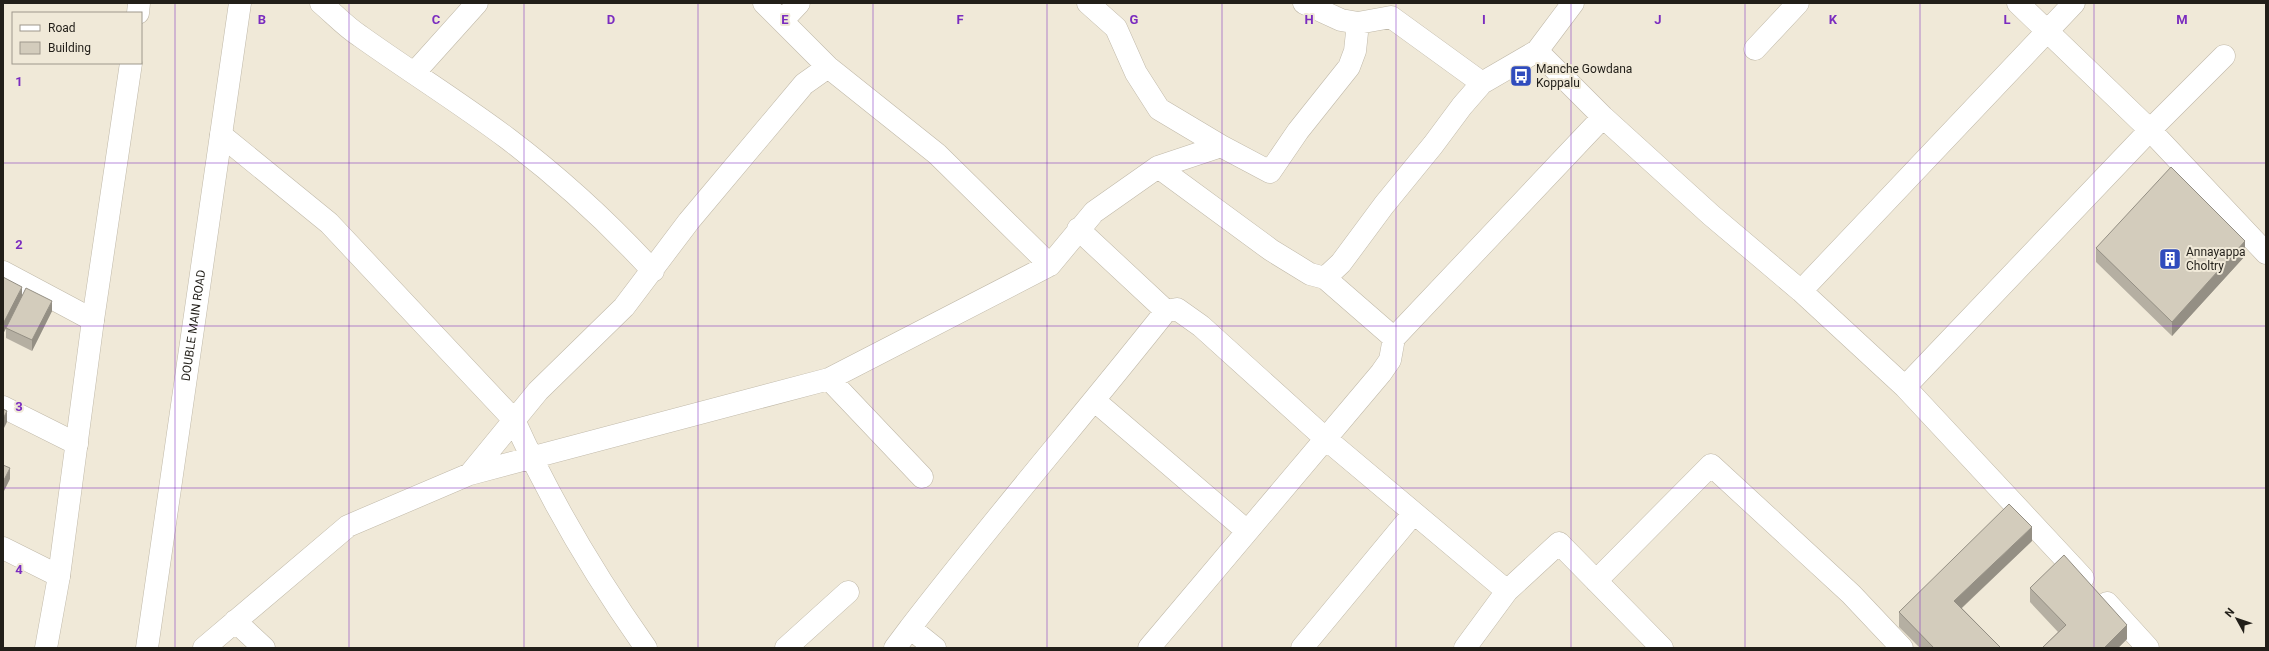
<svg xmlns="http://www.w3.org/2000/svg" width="2269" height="651" font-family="Roboto,sans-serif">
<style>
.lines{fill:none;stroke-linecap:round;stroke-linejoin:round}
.minor-casing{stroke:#c0b9a9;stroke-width:23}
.tertiary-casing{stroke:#c0b9a9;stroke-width:23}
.minor{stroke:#fff;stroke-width:22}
.tertiary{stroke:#fff;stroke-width:22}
.wall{fill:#b5afa2}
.shaded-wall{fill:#948f84}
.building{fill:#d3ccbc;stroke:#948f84}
.grid{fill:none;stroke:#7b2cbf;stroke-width:1;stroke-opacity:0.55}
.labels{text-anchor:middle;stroke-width:4;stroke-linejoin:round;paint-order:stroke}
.poi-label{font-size:12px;fill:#221f19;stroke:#f0e9d8;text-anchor:start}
.street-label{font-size:12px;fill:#221f19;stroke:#f0e9d8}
.grid-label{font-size:13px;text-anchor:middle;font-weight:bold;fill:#7b2cbf;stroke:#f0e9d8;stroke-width:4;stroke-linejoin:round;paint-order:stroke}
</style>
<rect width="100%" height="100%" fill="#f0e9d8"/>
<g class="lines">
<g class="minor-casing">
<path id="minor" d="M321 3C334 14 346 27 360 36 409 71 459 102 507 138 560 178 608 222 653 271
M764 3 828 67 937 154 1050 265
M1088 3 1116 28 1136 73 1159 109 1221 146
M1304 3 1341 20 1358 23 1391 17 1482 83
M2018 3 2150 130 2266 253
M783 20 799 3
M1755 49 1798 3
M1537 51 1603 117 1711 215 1801 291 1905 387 2083 578
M415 72 477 3
M221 135 329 223 514 420C550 500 595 576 646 648
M1158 167 1221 146 1270 172 1298 131 1349 67 1355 51 1358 23
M1078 229 1166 311
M3 272 93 320
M1325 278 1394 338
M1801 291 2074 3
M829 379 922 477
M1905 387 2150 130 2224 56
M1095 401 1247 531
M3 407 77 444
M470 474 538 391 624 307 689 221 804 84 828 67
M3 548 59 576
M1596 581 1711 465 1851 594 1902 648
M2107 603 2148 648
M235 621 264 648
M910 628C993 520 1082 417 1166 311L1177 309 1201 326 1326 439 1507 591
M204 648 348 526 470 474 829 379 1050 265 1094 212 1158 167 1271 250 1310 274 1325 278 1341 263 1384 205 1433 145 1462 106 1482 83 1537 51 1573 3
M786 648 848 592
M895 648 910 628 935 648
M1149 648 1381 373 1390 360 1394 338 1603 117
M1302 648 1413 514
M1465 648 1507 591 1559 543 1662 648"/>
</g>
<g class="tertiary-casing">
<g id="tertiary">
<path d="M138 13 139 3"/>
<path d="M46 648 59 576 93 320 131 63"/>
<path id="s1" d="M147 648 240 3"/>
</g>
</g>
<use href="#minor" class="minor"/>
<use href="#tertiary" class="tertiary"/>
</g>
<path class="wall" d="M2096 248 2245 256 2172 336 2096 262Z
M3 277 22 295 52 311 32 351 6 338V328L3 334Z
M2032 541 1962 608 2001 648H1920L1899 627V612Z
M2030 588 2127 639 2118 648H2042L2058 632 2030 602Z"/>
<path class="shaded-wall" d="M2245 241V256L2172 336V322Z
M22 287V297L3 334V324Z
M52 301V311L32 351V340Z
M7 411V422L3 430V419Z
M10 468V479L3 493V482Z
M2032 527V541L1954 615V601Z
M2127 625V639L2118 648H2104Z"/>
<path class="building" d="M2171 167 2245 241 2172 322 2096 248Z
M3 277 22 287 3 324Z
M26 288 52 301 32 340 6 328Z
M3 409 7 411 3 419Z
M3 465 10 468 3 482Z
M2009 504 2032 527 1954 601 2001 648H1934L1899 612Z
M2064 555 2127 625 2104 648H2042L2066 625 2030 588Z"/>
<path class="grid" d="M175 3V648M349 3V648M524 3V648M698 3V648M873 3V648M1047 3V648M1222 3V648M1396 3V648M1571 3V648M1745 3V648M1920 3V648M2094 3V648M3 163H2266M3 326H2266M3 488H2266"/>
<defs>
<g id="bus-square" transform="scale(1.15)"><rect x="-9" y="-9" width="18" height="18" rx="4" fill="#304cbd" stroke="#f0e9d8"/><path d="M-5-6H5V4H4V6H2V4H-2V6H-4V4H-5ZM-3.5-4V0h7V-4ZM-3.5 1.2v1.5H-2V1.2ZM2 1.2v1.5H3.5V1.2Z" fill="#fff"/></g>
<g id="building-square" transform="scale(1.15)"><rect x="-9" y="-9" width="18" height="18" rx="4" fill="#304cbd" stroke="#f0e9d8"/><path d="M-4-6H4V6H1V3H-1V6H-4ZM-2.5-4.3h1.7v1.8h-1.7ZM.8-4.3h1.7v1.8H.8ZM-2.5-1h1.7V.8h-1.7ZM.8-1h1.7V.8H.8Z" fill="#fff"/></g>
</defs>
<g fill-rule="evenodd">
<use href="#bus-square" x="1521" y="76"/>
<use href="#building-square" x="2170" y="259"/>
</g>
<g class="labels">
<g class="poi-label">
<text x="1536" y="73">Manche Gowdana<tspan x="1536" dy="14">Koppalu</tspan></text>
<text x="2186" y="256">Annayappa<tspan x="2186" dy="14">Choltry</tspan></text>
</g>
<g class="street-label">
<text dy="4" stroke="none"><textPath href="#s1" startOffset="326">DOUBLE MAIN ROAD</textPath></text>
</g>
</g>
<g class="grid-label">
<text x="262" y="24">B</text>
<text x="436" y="24">C</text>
<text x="611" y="24">D</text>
<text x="785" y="24">E</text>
<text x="960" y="24">F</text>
<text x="1134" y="24">G</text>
<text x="1309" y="24">H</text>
<text x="1484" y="24">I</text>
<text x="1658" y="24">J</text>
<text x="1833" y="24">K</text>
<text x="2007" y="24">L</text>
<text x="2182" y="24">M</text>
<text x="19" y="86">1</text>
<text x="19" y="249">2</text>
<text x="19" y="411">3</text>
<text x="19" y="574">4</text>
</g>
<rect width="2269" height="651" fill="none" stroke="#221f19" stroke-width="8"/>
<rect x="12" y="12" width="130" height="52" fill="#f0e9d8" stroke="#9e988c"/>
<rect x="20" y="25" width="20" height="6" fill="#ffffff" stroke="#9e988c"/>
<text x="48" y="32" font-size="12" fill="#221f19">Road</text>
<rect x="20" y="42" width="20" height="12" fill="#d3ccbc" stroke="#9e988c"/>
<text x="48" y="52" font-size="12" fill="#221f19">Building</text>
<g transform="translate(2237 619) rotate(310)" stroke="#f0e9d8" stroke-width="3" paint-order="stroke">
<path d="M0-3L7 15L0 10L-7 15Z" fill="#221f19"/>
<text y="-6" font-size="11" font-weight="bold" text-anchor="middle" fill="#221f19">N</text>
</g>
</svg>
